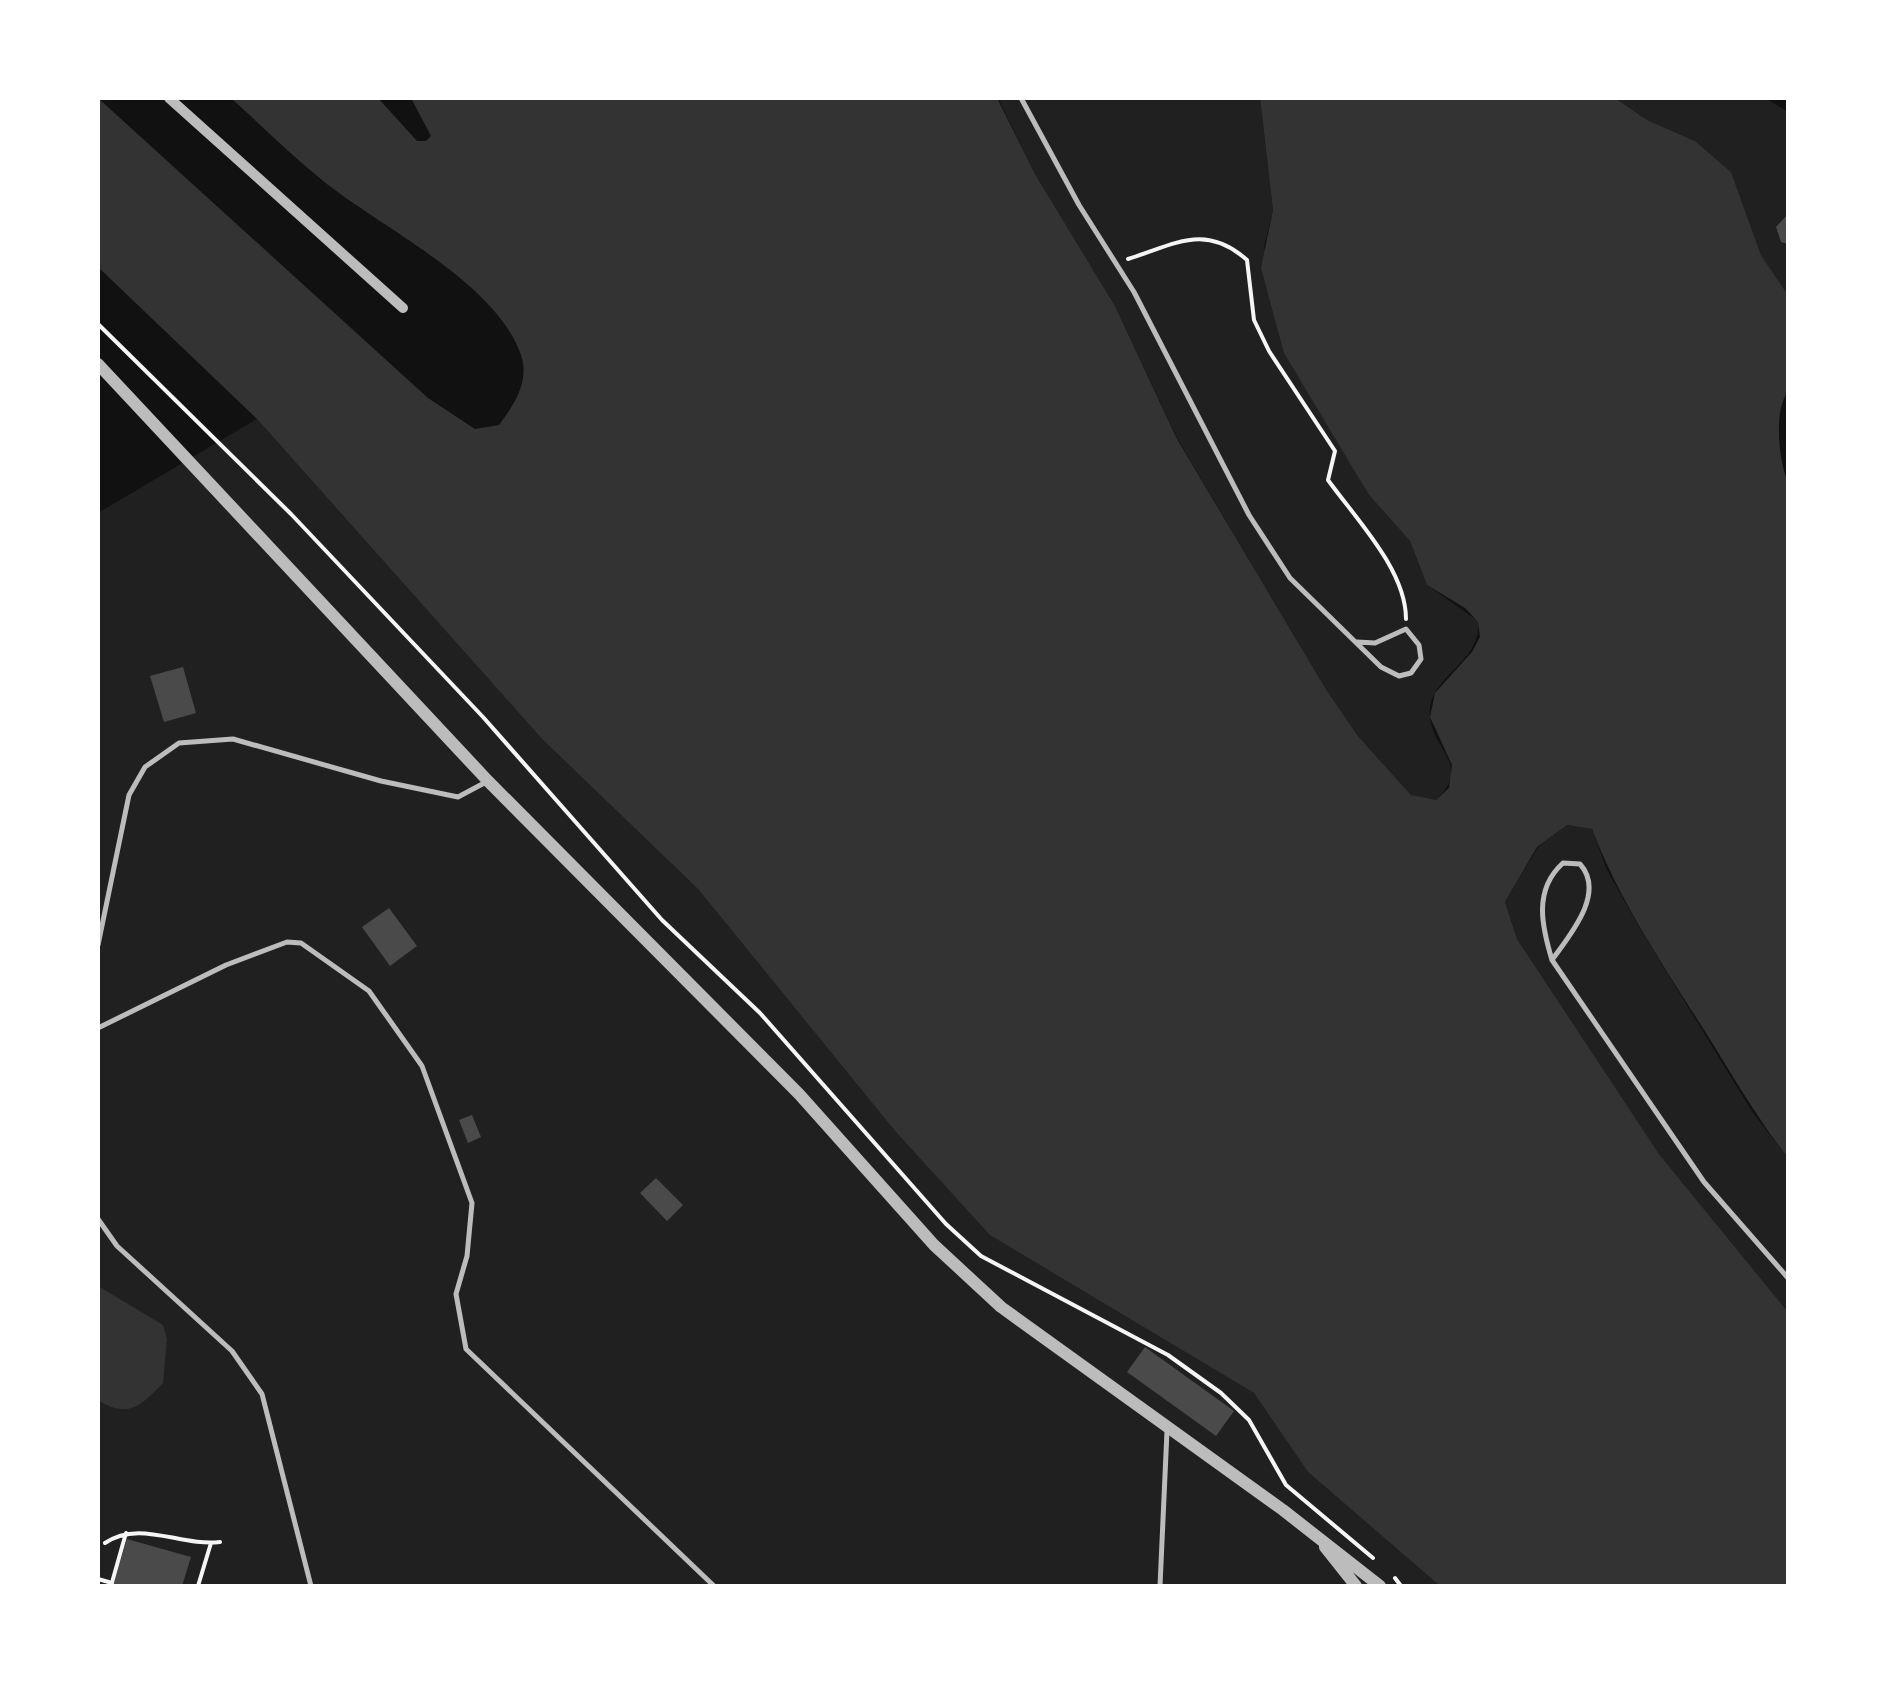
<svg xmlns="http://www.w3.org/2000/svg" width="1886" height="1684" font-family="'Times New Roman',serif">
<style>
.green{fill:#202020}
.water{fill:#333}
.building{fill:#4a4a4a}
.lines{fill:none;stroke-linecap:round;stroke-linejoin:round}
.path{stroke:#f5f5f5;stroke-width:4}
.service{stroke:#bcbcbc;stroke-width:5}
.minor{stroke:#bcbcbc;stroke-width:10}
.tertiary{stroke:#bcbcbc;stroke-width:12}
</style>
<rect width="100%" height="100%" fill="#111"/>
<path class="green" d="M998 98H1260L1273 210 1264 247 1302 376 1369 495 1410 541 1427 585 1478 621C1483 663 1426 676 1430 716 1433 752 1473 765 1435 801L1411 795 1358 736 1327 691 1177 438 1115 306 1035 174Z
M1615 98H1765L1788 112V295L1761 255 1731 172 1695 141 1647 120Z
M257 419 542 739 698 889 895 1131 990 1234 1254 1393 1308 1472 1440 1586H98V513Z
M1566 825 1592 829 1607 870 1642 932 1753 1113 1788 1158V1312L1659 1154 1517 939 1505 902 1538 847Z"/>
<path class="water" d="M98 98 428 398 475 429 499 425C514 405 530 381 521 355 495 281 381 228 322 180 290 154 261 125 231 98H378L417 141H426L431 136 411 98H997L1035 174 1115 306 1177 439 1327 691 1358 736 1411 795 1436 800 1449 788 1452 765 1430 717 1435 693 1472 652 1480 637 1478 622 1465 608 1427 585 1410 541 1369 495 1284 353 1261 268 1273 210 1260 98H1615L1647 120 1695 141 1731 172 1761 255 1788 295V391C1773 412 1779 461 1788 483V1158C1756 1117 1732 1074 1704 1030 1663 965 1620 902 1592 829L1567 825 1537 847 1505 902 1517 939 1659 1154 1788 1312V1586H1440L1308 1472 1254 1393 990 1235 895 1131 698 889 542 739 257 419 98 267Z
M98 1286 163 1325 167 1339 163 1383C141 1406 128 1419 98 1400Z"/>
<path class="building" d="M1788 214V244L1781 242 1776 227Z
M183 667 196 713 164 722 150 676Z
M389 908 417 946 390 966 362 927Z
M472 1115 481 1137 468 1143 459 1120Z
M656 1178 683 1205 667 1221 640 1193Z
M1145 1347 1234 1411 1216 1436 1127 1372Z
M127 1539 191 1557 182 1586H113Z"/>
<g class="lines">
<path class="path" d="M1128 259C1176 244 1205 223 1247 260L1254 320 1269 351 1335 451 1328 480C1356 519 1406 570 1406 619
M98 324 291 514 483 717 662 920 760 1013 946 1224 981 1256 1168 1355 1221 1393 1249 1420 1286 1485 1373 1558
M105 1543C140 1519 181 1547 220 1542
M1395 1578 1401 1586
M98 1579 112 1583
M111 1586 126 1533
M198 1586 211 1543"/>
<path class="service" d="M1021 98 1079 205 1134 292 1249 515 1290 578 1381 667 1399 676 1411 673 1421 659 1419 645 1406 629 1375 643 1357 642
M98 945 129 795 145 767 179 743 233 739 381 781 458 797 488 781
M1552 960C1570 935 1606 893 1580 864L1563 863C1533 890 1542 927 1552 960L1704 1182 1788 1278
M98 1028 226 965 287 942 301 943 369 991 422 1066 472 1203 467 1256 456 1294 466 1349 714 1586
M98 1219 117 1246 232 1351 262 1394 311 1586
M1160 1586 1167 1431"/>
<path class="minor" d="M169 98 403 308"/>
<path class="tertiary" d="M98 364 488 781 799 1094 934 1245 1001 1307 1283 1510 1380 1586
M1325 1547 1356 1586"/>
</g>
<rect width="1886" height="1684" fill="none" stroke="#ffffff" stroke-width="200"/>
</svg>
